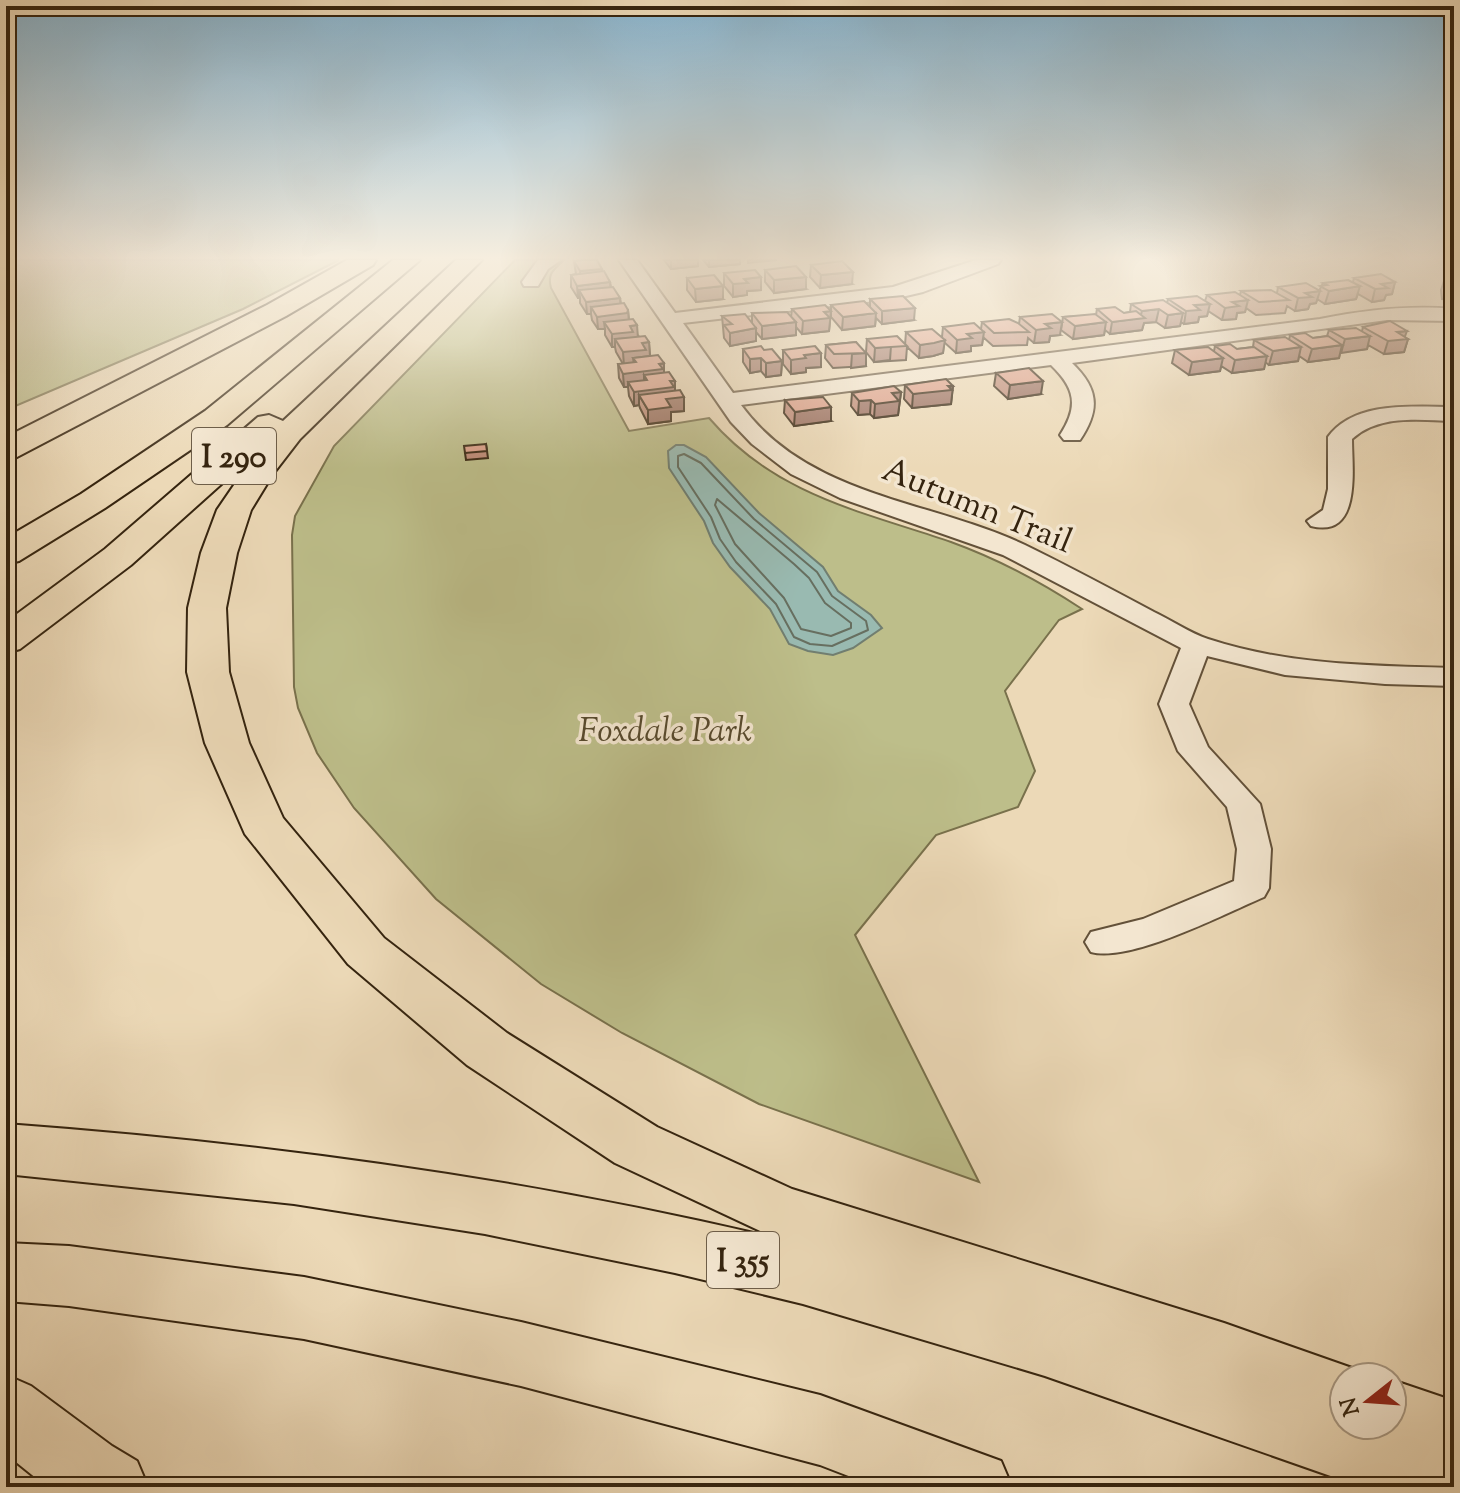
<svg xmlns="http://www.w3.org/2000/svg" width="1460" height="1493" font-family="'Sorts Mill Goudy',serif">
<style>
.green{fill:#bdbe8a;stroke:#79714c;stroke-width:2}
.water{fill:#99bab1;stroke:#717e70;stroke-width:2}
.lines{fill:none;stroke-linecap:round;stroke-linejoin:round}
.shore{stroke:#676f60;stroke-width:2}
.minor-casing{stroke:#635139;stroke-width:4}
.highway-casing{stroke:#35240f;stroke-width:4}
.minor{fill:#f3e6d0;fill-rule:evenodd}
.highway{fill:#ecd9b7;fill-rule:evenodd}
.wall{fill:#be8a77;stroke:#35240f;stroke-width:2}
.shaded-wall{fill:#9b7061;stroke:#35240f;stroke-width:2}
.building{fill:#dda08a;stroke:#35240f;stroke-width:2}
.labels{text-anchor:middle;stroke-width:7;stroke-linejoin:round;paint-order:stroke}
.shield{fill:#f3e6d0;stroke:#6e5e49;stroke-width:2}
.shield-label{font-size:32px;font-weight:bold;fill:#35240f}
.street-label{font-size:34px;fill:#35240f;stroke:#f3e6d0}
.park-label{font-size:34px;font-style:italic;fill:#574a2e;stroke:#f3e6d0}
</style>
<rect width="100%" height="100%" fill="#ecd9b7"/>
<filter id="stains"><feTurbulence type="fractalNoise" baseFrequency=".0025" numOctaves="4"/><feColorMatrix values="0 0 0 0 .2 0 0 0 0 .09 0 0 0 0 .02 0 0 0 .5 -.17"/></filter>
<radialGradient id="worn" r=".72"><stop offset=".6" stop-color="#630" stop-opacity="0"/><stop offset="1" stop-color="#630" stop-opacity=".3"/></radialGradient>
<path class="green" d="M6 260H339L243 309 6 410Z
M515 260H564C554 270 547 273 551 288L629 431 709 418C775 495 860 511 951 542 998 559 1041 582 1082 609L1059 620 1005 691 1035 771 1018 807 936 835 855 935 979 1182 759 1104 622 1033 541 984 436 899 354 808 317 753 298 708 294 687 292 535 295 516 334 446Z"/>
<path class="water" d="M676 445H684L706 457 759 513 823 567 838 591 871 615 882 628 853 648 833 655 808 651 789 644 770 609 730 567 713 543 704 521 669 468 668 451Z"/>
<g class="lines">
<path class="shore" d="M684 454 701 463 754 519 817 572 832 596 866 621 868 630 832 646 810 644 794 637 776 604 736 562 720 539 711 517 678 467V456Z
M717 499 794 564 809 578 825 603 851 623V628L831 636 801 629 784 598 735 544 715 505Z"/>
<g class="minor-casing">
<path id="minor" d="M538 260H561L548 269 538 286H524L522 282Z
M619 260H637L675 313 893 287 976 260H1001L998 264 923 292 893 299 683 323 733 393 1320 319C1365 310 1408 305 1454 309V321L1387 320 1072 363C1098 388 1101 409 1080 440H1064L1060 435C1079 406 1075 388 1051 365L741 405C808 497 930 500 1025 545 1068 566 1111 589 1154 612 1171 620 1190 633 1208 639 1286 665 1373 666 1454 668V686L1385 684 1285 675 1207 656 1189 704 1208 747 1260 804 1271 849 1269 888 1264 897C1224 914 1130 963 1091 952L1085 942 1091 932 1143 919 1234 881 1237 849 1227 807 1178 751 1159 704 1181 648 1003 555 840 498 791 474 752 444 731 422Z
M1454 407V421C1419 420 1379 414 1352 439 1352 469 1362 539 1311 526L1307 521 1323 510 1328 489V437C1355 400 1414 407 1454 407Z"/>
</g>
<g class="highway-casing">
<path id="highway" d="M347 260H376L373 265 286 316 17 457 6 460V437L267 305Z
M393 260H420L227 425 105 508 19 561 6 564V538L81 494 205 411Z
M456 260H482L300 439 273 474 251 510 237 553 226 608 229 672 249 743 283 818 384 938 507 1033 657 1127 792 1189 1224 1323 1369 1374 1370 1377H1344V1425H1392V1380L1454 1401V1487H1362L1045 1376 803 1304 675 1273 485 1234 294 1204 6 1174V1124C265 1143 523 1178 775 1238L615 1163 467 1065 348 964 245 834 205 743 187 672 188 608 201 553 217 510 256 453 131 565 20 649 6 653V622L105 549 258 417 269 415 283 421Z
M6 1243 69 1246 304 1277 521 1322 820 1395 1001 1461 1012 1487H877L820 1465 521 1386 304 1339 69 1306 6 1301Z
M6 1375 31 1386 112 1446 137 1461 148 1487H47L6 1454Z"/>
</g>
<use href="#minor" class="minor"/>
<use href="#highway" class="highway"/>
</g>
<path class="wall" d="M664 260H698V266L671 269Z
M703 260H740V264L709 267Z
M574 261 602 272 610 282 611 287 620 298 621 304 628 310 629 319 638 336 649 342 650 356 664 373 675 381V390L684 397V411L671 412V421L648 424 640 408 639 405 634 406 629 396 628 387H624L619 378 618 364H623L616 352 615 347H612L605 335V329H598L592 320 591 314H587L580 303V298H578L571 287V275L576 274Z
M811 265 852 284 820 288 810 277Z
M765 270 806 289 774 293 765 282Z
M724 273 761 277V290L747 291V295L733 297 724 286Z
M687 278 723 299 696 302 687 290Z
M1354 278 1395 282 1392 294 1386 295 1384 300 1372 302 1358 294 1356 299 1325 304 1317 299 1316 303 1310 304 1308 309 1295 311 1287 306 1285 313 1256 315 1246 308 1245 312 1237 313 1236 319 1222 320 1208 311 1207 316 1199 317 1198 322 1184 324 1181 322 1180 326 1165 328 1156 322 1144 323 1142 330 1110 334 1105 330 1104 335 1073 339 1061 330 1063 317 1096 315 1097 309 1124 313 1130 312 1131 304 1167 303 1168 299 1205 301 1207 295H1240L1241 291 1277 293 1278 287 1319 291 1323 283 1353 282Z
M1445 278 1454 279V300L1442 299 1441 290Z
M870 299 914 320 882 324 876 318 875 326 842 330 831 317V305L870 307Z
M792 309 831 311 829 331 802 334 796 327V335L762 339 756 332V341L730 346 724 338 722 316 752 322V313L791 317Z
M1020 317 1060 335 1050 336 1049 342 1034 343 1028 338 1027 345 993 346 983 337 982 345 971 346V351L956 353 944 342 943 353 933 356 919 358 907 347 906 360 874 362 866 352 867 339 905 345 906 332 942 337 943 327 981 329 982 322 1019 324Z
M1363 327 1408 339 1404 352 1384 354 1368 345 1367 349 1340 352 1339 358 1308 362 1299 356 1298 361 1269 365 1265 362 1264 369 1232 373 1221 366 1220 371 1189 375 1172 363 1175 350 1214 351 1215 346 1237 349 1253 347 1254 340H1289L1290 335 1313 338 1327 336 1329 330 1362 331Z
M856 342 866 366 833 368 825 358 826 345Z
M743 349 764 350 782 361 781 375 766 377 761 371 750 373 743 362Z
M783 350 821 353V367L806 368V372L791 374 783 364Z
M996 373 1041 394 1008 399 994 386Z
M905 385 953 386 951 404 912 408 904 399Z
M901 392 898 415 874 418 870 414 858 415 851 406 852 393Z
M785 400 831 421 794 426 784 413Z
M486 444 488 458 466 460 465 453Z"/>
<path class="shaded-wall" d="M671 260H698V266L671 269Z
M709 260H740V264L709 267Z
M748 260H777L748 263Z
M602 269 603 281 581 283 580 271Z
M853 272 852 284 820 288 821 275Z
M761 277V290L747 291V295L733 297V284L744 279Z
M806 277V289L774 293V280Z
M610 282 611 295 579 290 580 298H578L577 286Z
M1395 282 1392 294 1386 295 1384 300 1372 302 1375 289 1381 284Z
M723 286V299L696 302 695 289Z
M1360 286 1356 299 1325 304 1329 291Z
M1320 291 1316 303 1310 304 1308 309 1295 311 1298 298 1305 293Z
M620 298 621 311 591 307V314H587L586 302Z
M1248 300 1245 312 1237 313 1236 319 1222 320 1225 308 1232 302Z
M1210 304 1207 316 1199 317 1198 322 1184 324 1186 311 1194 305Z
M915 308 914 320 882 324V311Z
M1159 309 1156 322 1144 323 1142 330 1110 334 1112 322 1140 318 1142 311Z
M628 310 629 323 604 322 605 329H598L597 317Z
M831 311 829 331 802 334 803 321 824 312Z
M876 313 875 326 842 330 843 317Z
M1183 313 1180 326 1165 328 1168 315Z
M796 322V335L762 339V326Z
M1062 322 1060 335 1050 336 1049 342 1034 343 1036 330 1045 324Z
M1106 322 1104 335 1073 339 1075 326Z
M637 325 638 338 615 339V347H612V334L630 326Z
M756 328V341L730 346V333Z
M1407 331 1404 339H1408L1404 352 1384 354 1388 341 1397 332Z
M984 332 982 345 971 346V351L956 353 957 340 967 334Z
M1370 336 1367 349 1341 353 1345 339Z
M945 340 943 353 933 356 919 358 920 345Z
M649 342 650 356 633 358 634 364 624 366 623 352 642 343Z
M1342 345 1339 358 1308 362 1312 349Z
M891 346 890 360 874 362 875 348Z
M1301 347 1298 361 1269 365 1273 351Z
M821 353V367L806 368V372L791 374V360L804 355Z
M866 353V366L851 368 852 354Z
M1267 356 1264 369 1232 373 1235 360Z
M761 358V371L750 373V359Z
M1223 358 1220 371 1189 375 1192 362Z
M782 361 781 375 766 377V363Z
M664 363V377L647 380 644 375V385L628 382V387H624L623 374Z
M670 381H675V395L684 397V411L671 412V421L648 424V410L639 395V405L634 406V392Z
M1043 381 1041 394 1008 399 1010 385Z
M953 386 951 404 912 408 913 394Z
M901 392 898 415 874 418 875 404 892 393Z
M871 400 870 414 858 415 859 401Z
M831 407V421L794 426 795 412Z"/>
<path class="building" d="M582 260H597L602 269 580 271 574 261Z
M842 261 853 272 821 275 811 265Z
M796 266 806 277 774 280 765 270Z
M755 270 761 277 744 279 748 283 733 284 724 273Z
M604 271 610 282 577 286 571 275Z
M1381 274 1395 282 1381 284 1388 288 1375 289 1354 278Z
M714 275 723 286 695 289 687 278Z
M1445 278 1454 279V287H1445Z
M1348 280 1360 286 1329 291 1320 286 1327 285 1323 283Z
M1306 283 1320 291 1305 293 1312 297 1298 298 1278 287Z
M613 287 620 298 586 302 579 290Z
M1271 290 1289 300 1259 302 1241 291Z
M1235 292 1248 300 1232 302 1239 306 1225 308 1207 295Z
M903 296 915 308 882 311 870 299Z
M1197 296 1210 304 1194 305 1200 310 1186 311 1168 299Z
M1163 300 1183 313 1168 315 1159 309 1142 311 1131 304Z
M864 301 876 313 843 317 831 305Z
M624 303 628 310 627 313 597 317 591 307Z
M825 305 831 311 824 312 830 318 803 321 792 309Z
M1115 307 1124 313 1136 311 1145 318 1112 322 1097 309Z
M787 312 796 322 762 326 752 313Z
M745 314 756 328 730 333 724 325 732 324 722 316Z
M1052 314 1062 322 1045 324 1051 328 1036 330 1020 317Z
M1095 314 1106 322 1075 326 1063 317Z
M633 319 637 325 630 326 633 332 612 334 604 322Z
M1009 319 1018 323 1029 332 994 333 982 322Z
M1390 321 1407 331 1397 332 1408 339 1388 341 1363 327Z
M974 323 984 332 967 334 972 338 957 340 943 327Z
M1356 328 1370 336 1345 339 1329 330Z
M932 329 945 340 934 343 920 345 906 332Z
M1305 333 1313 338 1328 336 1342 345 1312 349 1290 335Z
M645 336 649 342 642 343 646 350 623 352 615 339Z
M897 336 907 346 875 348 867 339Z
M1285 337 1301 347 1273 351 1254 340Z
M856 342 866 353 834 354 826 345Z
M1230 344 1237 349 1254 347 1267 356 1235 360 1215 346Z
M761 346 764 350 772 349 782 361 766 363 761 358 750 359 743 349Z
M815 346 821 353 804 355 806 358 791 360 783 350Z
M1208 347 1223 358 1192 362 1175 350Z
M658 355 664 363 659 364 663 369 623 374 618 364 636 362 633 358Z
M1029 368 1043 381 1010 385 996 373Z
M669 372 675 381H670L674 387 634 392 628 382 647 380 644 375Z
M946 379 953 386H948L952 390 913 394 905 385Z
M894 386 901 392 892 393 899 401 875 404 871 400 859 401 852 393Z
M680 390 684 397 666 399 671 407 648 410 639 395Z
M823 397 831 407 795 412 785 400Z
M486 444 487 451 465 453 464 446Z"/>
<linearGradient id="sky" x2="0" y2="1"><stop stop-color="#88b6d2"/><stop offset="0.55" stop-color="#f6eedf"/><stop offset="1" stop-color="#f6eedf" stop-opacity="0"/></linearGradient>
<rect width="1460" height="469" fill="url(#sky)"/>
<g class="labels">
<g class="shield">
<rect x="192" y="428" width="84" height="56" rx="6"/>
<rect x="707" y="1232" width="72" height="56" rx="6"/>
</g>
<g class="shield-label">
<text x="234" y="467">I 290</text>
<text x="743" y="1271">I 355</text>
</g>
<g class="street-label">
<text transform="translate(978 504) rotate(22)" y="12">Autumn Trail</text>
</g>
<g class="park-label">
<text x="665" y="741">Foxdale Park</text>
</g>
</g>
<rect width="1460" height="1493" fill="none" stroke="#ecd9b7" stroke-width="32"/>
<rect x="8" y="8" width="1444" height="1477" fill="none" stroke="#35240f" stroke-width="4"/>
<rect x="16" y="16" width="1428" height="1461" fill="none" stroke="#35240f" stroke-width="2"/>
<g transform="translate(1368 1401) rotate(253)"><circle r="38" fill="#f3e6d0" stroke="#a79883" stroke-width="2"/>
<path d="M0-6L14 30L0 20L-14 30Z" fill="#8f2418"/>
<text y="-12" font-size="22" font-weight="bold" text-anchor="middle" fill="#35240f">N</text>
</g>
<rect width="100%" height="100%" filter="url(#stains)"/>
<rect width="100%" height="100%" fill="url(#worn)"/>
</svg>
